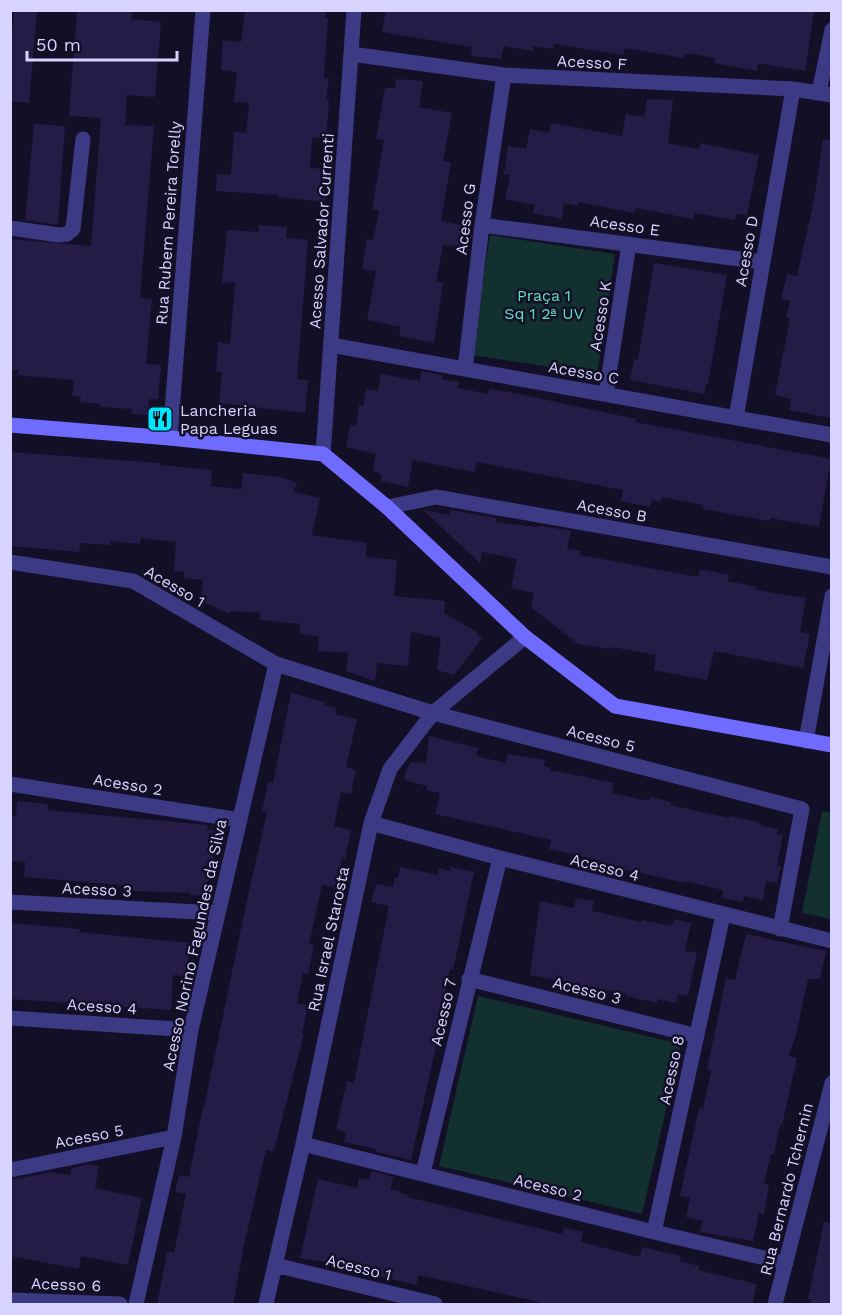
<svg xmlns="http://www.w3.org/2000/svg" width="842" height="1315" font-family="'Work Sans',sans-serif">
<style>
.green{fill:#12302f}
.building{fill:#241b47}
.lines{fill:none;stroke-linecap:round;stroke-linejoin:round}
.street{stroke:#3d3a85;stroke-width:15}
.secondary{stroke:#6f6bff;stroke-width:15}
.labels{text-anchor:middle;stroke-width:5;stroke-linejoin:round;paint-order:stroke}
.street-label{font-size:16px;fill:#d9d4ff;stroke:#130f26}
.park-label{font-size:16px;fill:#5fe0c0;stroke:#130f26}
.poi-label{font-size:16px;fill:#d9d4ff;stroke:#130f26;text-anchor:start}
</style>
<rect width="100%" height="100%" fill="#130f26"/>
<path class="green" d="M490 235 615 254 597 374 472 355Z
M822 811 831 813V919L802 913Z
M478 996 681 1044 642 1214 439 1166Z"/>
<path class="building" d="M14 10H37L29 103 10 101V58Z
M77 10H132L131 19 161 22 155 97 127 95 125 125 154 126 140 298 152 299 146 364 161 365 158 399H149L148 415 131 414 132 409 100 407V404L80 402 81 397 72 396 74 380 17 375 18 370H10V239L91 246 101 118 69 116Z
M245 10H326L325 18H328L324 78 329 79 326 100 329 101 326 139 312 137 310 168 327 169 325 202 278 197V195L216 191 217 174 231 175 234 132 246 133 249 103 234 102 237 72 221 70 223 40 241 42Z
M386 10H801L814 12 805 71 758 63 757 71 714 63 715 58 685 53 684 58 625 48 623 55 554 44 553 49 533 46V51L504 46 501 59 471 56 472 47 382 32Z
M396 79 423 81 419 107 452 113 443 161 451 162 441 221 465 226 461 246 443 245 436 282 443 283 434 343 399 336 401 327 367 320 376 271 362 269 367 239 373 240 379 210 372 209 384 140 376 139 385 88H395Z
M647 99 673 100 668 143 699 149 700 143 759 155 747 215 736 214 735 220 694 213 693 219 636 208 635 213 578 202 577 206 564 203 562 219 533 213 535 205 505 199 510 175 504 174 508 146 526 149 530 129 549 133 551 123 622 136 626 114 644 117Z
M34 124 65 126 58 225 25 220Z
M823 139 831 140V418L789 410 791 399 775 395 790 318 786 317 790 301 781 299 787 274 797 276 814 200Z
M259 225 287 227 286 238 308 240 297 379 308 380 305 413 219 403 222 372H216L218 342 230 344 235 283 222 282 227 230 258 232Z
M654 263 727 275 708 384H706L704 394 630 380 634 359 638 360Z
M421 371 443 375 442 379 459 382 458 388 488 394 489 389 519 394 636 419 635 422 831 459 819 527 771 518 770 521 702 509 703 505 662 497 661 502 652 500 650 507 621 501 623 490 476 462 474 472 413 460 408 487 381 481V475L373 470 376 454 346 447 350 425 356 426 359 405 363 406 366 389 378 391 381 374 420 381Z
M10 452 160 463V465L212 470 211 486 241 489 243 473 281 477 297 483 293 492 320 498 312 535 367 543 366 557 397 560 394 596 445 601 444 613 477 632 476 633 482 638 454 675 437 670 441 638 411 632 408 666 377 663 375 681 346 671 348 653 318 651 319 636 300 634V624L260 620V613L231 611 230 614 201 601 203 580 184 578V572L174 571 176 542 141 538 140 544 110 541V545L81 543 79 552 10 546Z
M423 510 450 515 451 510 496 518 495 522 537 527 543 526 571 531 567 549 581 551 580 555 698 577 700 569 729 575 728 581 757 587 756 590 806 598 800 632 810 634 803 668 714 651 707 680 654 670 656 655 612 647V649L578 644 531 607 534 593 511 588 517 559 482 552 480 563Z
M291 693 325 702 324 705 336 708 335 714 357 719 346 767 356 770 351 794 341 792 334 826 351 830 345 859 342 858 337 888 322 885 309 944 314 945 308 974 303 973 297 1003 308 1005 302 1034H304L274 1151 266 1150 244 1245 233 1305H157L167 1252 174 1253 186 1194 175 1192 179 1175 189 1177 203 1106 204 1107 247 900 267 812 262 811 268 782 273 783Z
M429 736 478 748 476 756 506 763 508 754 545 760 544 766 550 768V770L614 783 612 793 649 801 650 797 671 802 670 805 729 818 730 816 759 822V825L778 829 776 834 783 835 777 865 781 866 777 883 766 881 763 900 744 896 743 902 722 898 723 890 685 881V883L646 874 626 870 625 872 597 866 598 860 549 849 551 840 435 814 440 793 426 790 427 786 404 780 406 771 411 762 426 763Z
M17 801 48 804 47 810 208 825 207 830H215L213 859 210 858 207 894 191 896V893L131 891 132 886 24 877 25 862 10 861V816H16Z
M400 867 438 875 439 868 450 871V867L474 872 453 970 450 969 442 1009 444 1010 411 1160 376 1152V1149L344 1142 346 1132 336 1129 347 1081 354 1083 389 906 371 902 376 884 393 887 395 877 398 878Z
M576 898 594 901 592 911 642 922V920L672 926 674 919 691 923 685 951 697 953 688 996 678 994 676 1003 657 999V1003L626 996 627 994 530 975 540 901 574 908Z
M10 923 80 929 79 932 190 943 186 976 173 975 171 1010 10 999Z
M746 934 826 951 820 979H808L796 1035 789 1056 797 1058 782 1126 780 1125 774 1154H771L764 1184 769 1185 764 1214 759 1213 753 1241 700 1232 703 1221 686 1217 690 1198 680 1196 699 1108 703 1109 711 1071 707 1070 726 978 735 980Z
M88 1164 99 1166 95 1188 142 1198 128 1265 81 1256 79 1269 10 1256V1180L50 1172 70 1175 72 1168Z
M371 1171 394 1177 390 1189 400 1191V1193L408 1195 407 1197 562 1234 564 1228 583 1232 581 1242 640 1257 642 1247 681 1256 680 1261 699 1266 698 1270 757 1284 752 1305H538L539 1302 419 1275 416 1285 358 1271 359 1268 300 1258 318 1179 357 1188 359 1178 369 1180Z
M824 1222 831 1223V1305H810L811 1299H808Z"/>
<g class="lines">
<path class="street" d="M351 54 504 75 793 89 832 95
M819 92 832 30
M482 225 762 262
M10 228 59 235 67 234 73 229 83 139
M331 345 832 435
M465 369 482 225 504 75
M606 394 629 244
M736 418 793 89
M170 438 203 10
M323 454 354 10
M387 507 436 497 832 567
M10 562 133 581 276 664 433 713 802 809 780 929
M806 741 832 596
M10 784 240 820
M371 823 500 858 832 941
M10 902 217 913
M469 979 697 1036
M10 1018 191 1030
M303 1144 654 1232 786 1263
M10 1170 174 1137
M423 1173 500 858
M654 1232 723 915
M275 1265 435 1304
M10 1300 120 1304
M136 1304 174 1137 191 1030 276 664
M266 1304 303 1144 371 823 390 769 433 713 525 637
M775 1304 832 1083"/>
<path class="secondary" d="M10 425 170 438 323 454 387 507 525 637 615 706 832 745"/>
</g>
<defs>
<g id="restaurant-square" transform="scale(1.35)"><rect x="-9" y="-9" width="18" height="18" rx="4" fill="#00e5ff" stroke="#130f26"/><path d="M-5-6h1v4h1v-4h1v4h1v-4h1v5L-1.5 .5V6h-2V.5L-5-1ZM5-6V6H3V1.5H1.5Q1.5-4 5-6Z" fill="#111"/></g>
</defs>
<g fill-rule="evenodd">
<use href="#restaurant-square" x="160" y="419"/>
</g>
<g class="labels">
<g class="street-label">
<text transform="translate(592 62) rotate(3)" y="6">Acesso F</text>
<text transform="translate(465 219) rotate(-83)" y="6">Acesso G</text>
<text transform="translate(168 223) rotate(-86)" y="6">Rua Rubem Pereira Torelly</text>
<text transform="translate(625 225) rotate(8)" y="6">Acesso E</text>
<text transform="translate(321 231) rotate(-86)" y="6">Acesso Salvador Currenti</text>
<text transform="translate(746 251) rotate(-80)" y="6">Acesso D</text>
<text transform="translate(600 316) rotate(-81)" y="6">Acesso K</text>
<text transform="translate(584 372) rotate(10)" y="6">Acesso C</text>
<text transform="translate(612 510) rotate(10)" y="6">Acesso B</text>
<text transform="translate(175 586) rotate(30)" y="6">Acesso 1</text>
<text transform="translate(601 738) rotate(14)" y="6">Acesso 5</text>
<text transform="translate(128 784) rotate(9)" y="6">Acesso 2</text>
<text transform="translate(605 867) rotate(14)" y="6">Acesso 4</text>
<text transform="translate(97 889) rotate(3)" y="6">Acesso 3</text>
<text transform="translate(328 939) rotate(-78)" y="6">Rua Israel Starosta</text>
<text transform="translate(194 945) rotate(-78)" y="6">Acesso Norino Fagundes da Silva</text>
<text transform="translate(587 990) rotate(14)" y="6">Acesso 3</text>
<text transform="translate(102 1006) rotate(4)" y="6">Acesso 4</text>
<text transform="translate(443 1012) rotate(-77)" y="6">Acesso 7</text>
<text transform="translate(671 1070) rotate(-78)" y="6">Acesso 8</text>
<text transform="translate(89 1136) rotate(-11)" y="6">Acesso 5</text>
<text transform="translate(548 1187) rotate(14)" y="6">Acesso 2</text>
<text transform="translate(786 1189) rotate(-76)" y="6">Rua Bernardo Tchernin</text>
<text transform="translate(359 1267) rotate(14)" y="6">Acesso 1</text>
<text transform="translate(66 1284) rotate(2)" y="6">Acesso 6</text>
</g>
<g class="park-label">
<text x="544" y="301">Praça 1<tspan x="544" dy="18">Sq 1 2ª UV</tspan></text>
</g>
<g class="poi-label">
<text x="180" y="416">Lancheria<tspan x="180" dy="18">Papa Leguas</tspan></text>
</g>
</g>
<rect width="842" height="1315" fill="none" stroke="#d9d4ff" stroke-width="24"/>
<path d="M27 51v9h150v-9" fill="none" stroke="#d9d4ff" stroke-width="3"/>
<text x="36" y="51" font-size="18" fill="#d9d4ff" stroke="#130f26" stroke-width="4.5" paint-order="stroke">50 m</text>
</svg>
